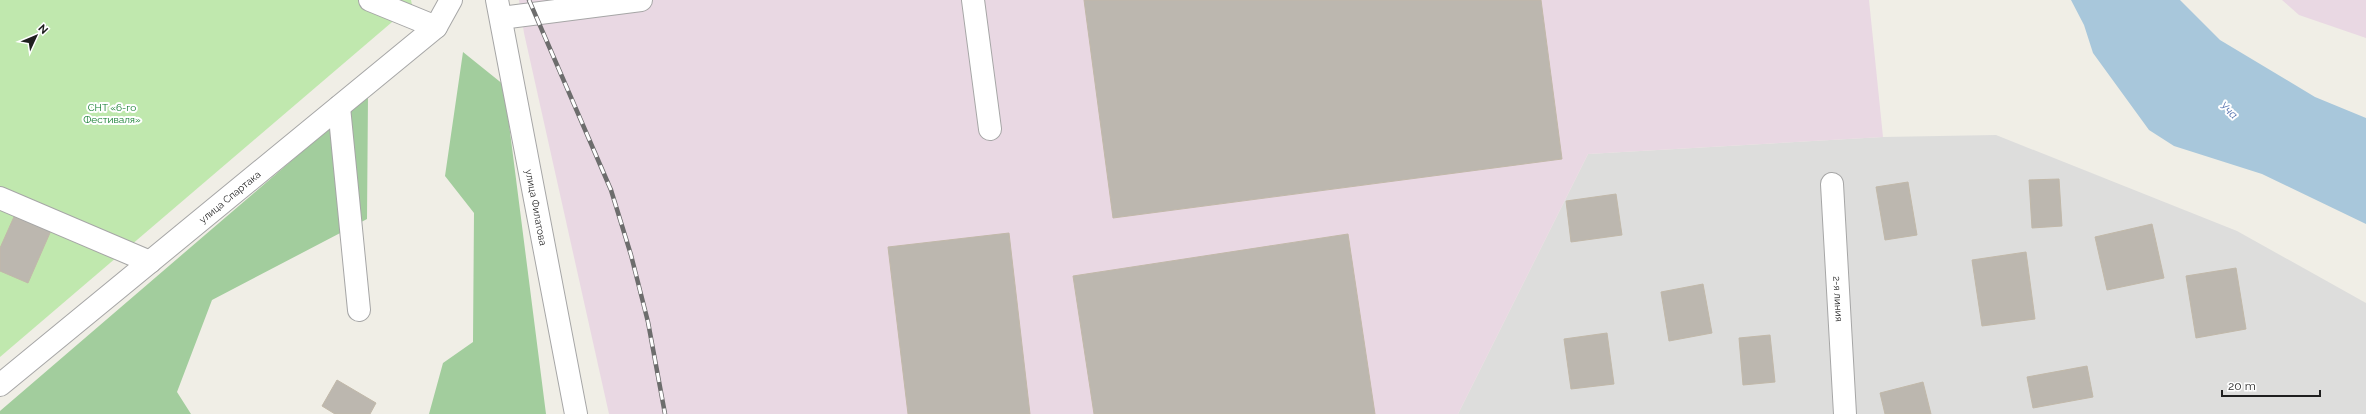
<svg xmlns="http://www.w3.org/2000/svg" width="2366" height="414" font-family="Raleway,sans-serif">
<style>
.residential{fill:#dddddc}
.industrial{fill:#e9d8e3}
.grass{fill:#c0e8ae}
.forest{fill:#a2cd9d}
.water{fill:#a8c7db}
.building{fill:#bcb7af;stroke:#c1b8a9}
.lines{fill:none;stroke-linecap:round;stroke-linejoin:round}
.minor-casing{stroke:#a6a6a6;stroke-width:24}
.minor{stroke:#fff;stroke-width:22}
.rail-casing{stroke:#6d6d6d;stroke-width:4.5}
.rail{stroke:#fff;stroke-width:3;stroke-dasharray:9;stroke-linecap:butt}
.labels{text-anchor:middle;stroke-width:4;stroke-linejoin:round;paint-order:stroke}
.park-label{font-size:10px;fill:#107b2c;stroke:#fff}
.street-label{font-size:10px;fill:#1f1f1f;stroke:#fff}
.water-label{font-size:11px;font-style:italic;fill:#4f6dac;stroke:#fff}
</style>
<rect width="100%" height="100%" fill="#f0eee6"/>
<path class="residential" d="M1996 135 2237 231 2366 303V414H1458L1588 154 1883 137Z"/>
<path class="industrial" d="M519 0H1869L1883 137 1588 154 1458 414H609L524 33Z
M2282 0H2366V38L2299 15Z"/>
<path class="grass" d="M0 0H411L412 5 0 357Z"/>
<path class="forest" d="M463 52 504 85 546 414H429L443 363 473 342 474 213 445 176Z
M368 95 367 219 212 300 177 392 191 414H0V411Z"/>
<path class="water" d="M2071 0H2180L2220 40 2315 97 2366 118V224L2262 174 2174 146 2149 130 2093 53 2084 25Z"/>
<path class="building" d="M1084 0H1541L1562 159 1113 218Z
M2059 179 2062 226 2032 228 2029 180Z
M1908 182 1917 235 1885 240 1876 187Z
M1616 194 1622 235 1571 242 1566 201Z
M17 210 53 226 28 283 0 271V248Z
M2152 224 2164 278 2107 290 2095 237Z
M1009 233 1030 414H908L888 247Z
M1348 234 1375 414H1094L1073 276Z
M2026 252 2035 319 1982 326 1972 260Z
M2236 268 2246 329 2196 338 2186 276Z
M1703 284 1712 333 1669 341 1661 292Z
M1607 333 1614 384 1571 389 1564 339Z
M1770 335 1775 382 1743 385 1739 338Z
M2087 366 2093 397 2033 408 2027 377Z
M337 380 376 403 370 414H335L322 406Z
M1923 382 1931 414H1885L1880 393Z"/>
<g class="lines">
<g class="minor-casing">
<g id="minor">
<path d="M370 0 436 27"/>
<path id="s1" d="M497 0 576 414"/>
<path d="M973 0 990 129"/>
<path d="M501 18 641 0"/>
<path d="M339 107 359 310"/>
<path id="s2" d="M1832 184 1845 414"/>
<path d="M0 198 150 262"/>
<path id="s3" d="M0 385 436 27 451 0"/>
</g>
</g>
<use href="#minor" class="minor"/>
<g class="rail-casing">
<path id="rail" d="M529 0 611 190 631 255 648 322 665 414"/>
</g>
<use href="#rail" class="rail"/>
</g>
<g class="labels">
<g class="park-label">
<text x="112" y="111">СНТ «6-го<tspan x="112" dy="12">Фестиваля»</tspan></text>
</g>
<g class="street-label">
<text dy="4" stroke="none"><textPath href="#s3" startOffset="297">улица Спартака</textPath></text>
<text dy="4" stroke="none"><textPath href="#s1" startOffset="211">улица Филатова</textPath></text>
<text dy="4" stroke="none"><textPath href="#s2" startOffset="115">2-я линия</textPath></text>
</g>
<g class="water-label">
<text transform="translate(2229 110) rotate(43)" y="4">Уча</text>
</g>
</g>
<g transform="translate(36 36) rotate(46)" stroke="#ffffff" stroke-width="3" paint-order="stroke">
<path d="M0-3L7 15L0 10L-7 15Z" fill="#1f1f1f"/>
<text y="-6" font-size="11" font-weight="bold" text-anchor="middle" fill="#1f1f1f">N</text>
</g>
<path d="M2222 390v6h98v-6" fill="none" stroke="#1f1f1f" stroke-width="2"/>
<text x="2228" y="390" font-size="12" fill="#1f1f1f" stroke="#ffffff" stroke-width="3" paint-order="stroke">20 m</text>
</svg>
